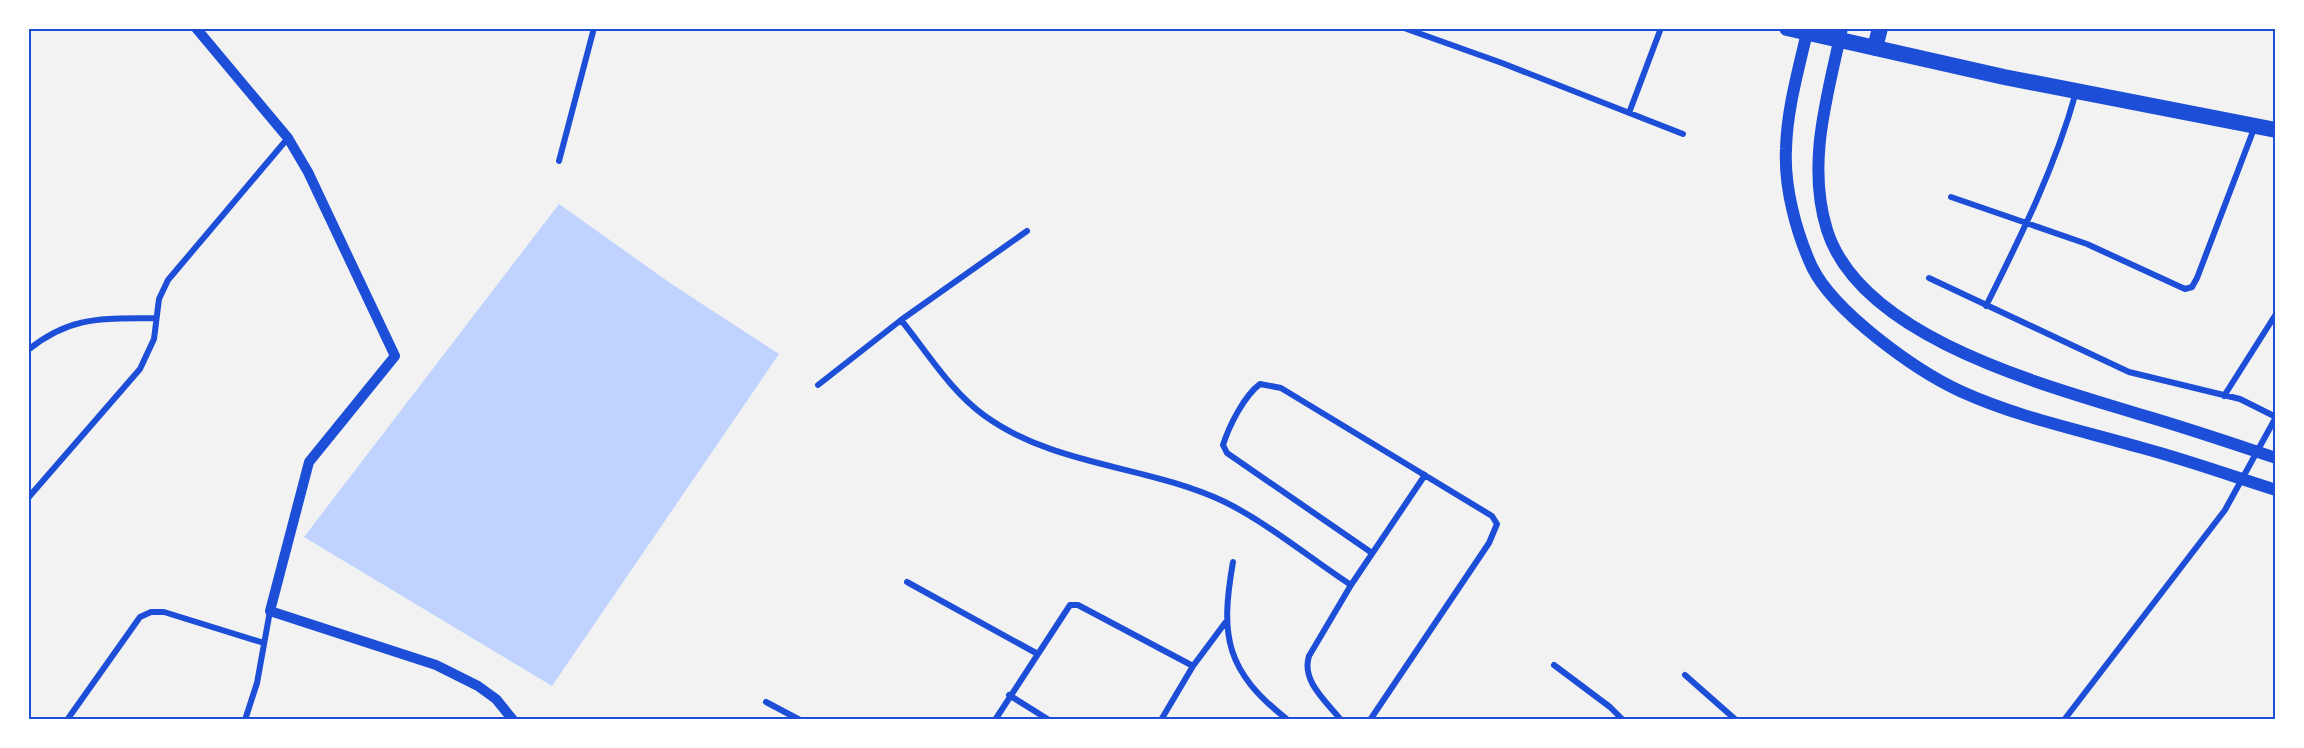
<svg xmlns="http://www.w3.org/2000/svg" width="2304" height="748" font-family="'Nunito Sans',sans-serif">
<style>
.water{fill:#bfd3fe}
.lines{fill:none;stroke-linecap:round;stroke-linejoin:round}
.minor{stroke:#1d4ed8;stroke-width:6}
.tertiary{stroke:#1d4ed8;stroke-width:10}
.secondary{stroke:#1d4ed8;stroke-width:12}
.trunk{stroke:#1d4ed8;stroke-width:16}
.neatline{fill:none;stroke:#1d4ed8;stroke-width:2}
</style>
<rect width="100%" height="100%" fill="#f2f2f2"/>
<path class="water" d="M559 204 673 285 779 354 552 686 304 537Z"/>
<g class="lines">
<path class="minor" d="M1404 28 1502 63 1683 134
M1629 113 1661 28
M559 161 594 28
M1951 197 2087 244 2185 289 2192 287 2197 278 2255 126
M1929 278 2129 372 2240 399 2274 416
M1986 306C2021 236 2055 168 2076 92
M901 320C927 352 951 392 985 416 1056 467 1147 465 1225 502 1269 524 1310 558 1351 585
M28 350C71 315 103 319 155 318
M818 385 901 320 1027 231
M2224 396 2276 314
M28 498 140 369 154 339 159 299 168 280 288 138
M1233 562C1220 636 1225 671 1288 720
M907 582 1036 653
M1554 665 1610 707 1623 720
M1685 675 1736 720
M1009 695 1049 720
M766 702 800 720
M67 720 140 617 151 612H164L264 643
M245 720 257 683 270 611
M995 720 1070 605H1078L1193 666
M1161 720 1193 666 1225 623
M1341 720C1326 701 1301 681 1309 656L1351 585 1425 475
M1370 720 1489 543 1497 524 1492 516 1281 388 1260 384C1244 396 1229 426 1223 445L1227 453 1372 553
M2064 720 2225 510 2276 417"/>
<path class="tertiary" d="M196 28 288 138 308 172 395 356 309 462 270 611 436 665 478 686 496 699 513 720"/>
<path class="secondary" d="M1808 28C1799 68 1787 108 1786 149 1784 187 1796 232 1812 267 1834 312 1915 370 1960 391 2019 418 2084 431 2146 449 2190 461 2232 476 2276 490
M1842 28C1828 94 1806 163 1827 230 1861 338 2045 385 2142 415 2187 428 2231 443 2276 458"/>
<path class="trunk" d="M1787 28 2004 77 2276 130
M1875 48 1880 28"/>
</g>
<rect width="2304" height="748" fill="none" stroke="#ffffff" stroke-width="60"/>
<rect x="30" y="30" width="2244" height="688" class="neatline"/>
</svg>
